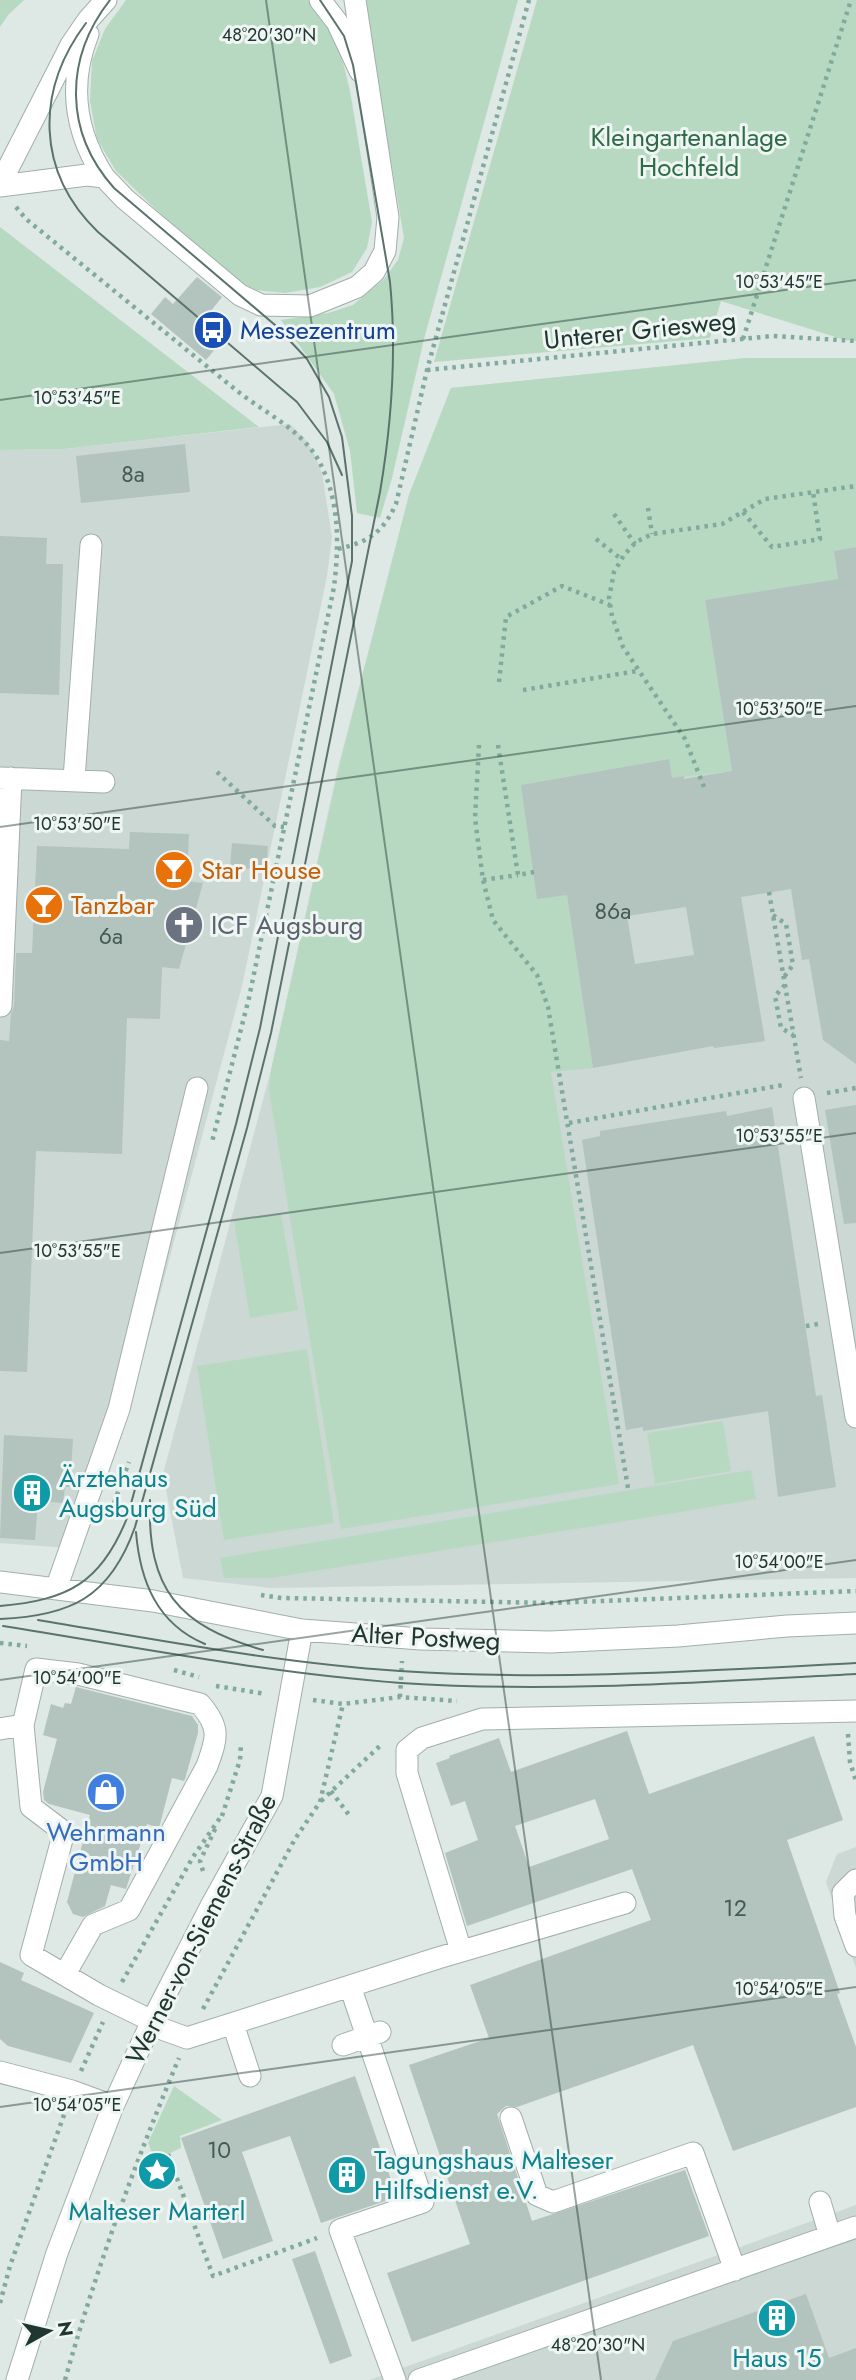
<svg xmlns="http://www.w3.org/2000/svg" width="856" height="2380" font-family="Jost,sans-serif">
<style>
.built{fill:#ccd8d3}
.green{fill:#b8d9c1}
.building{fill:#b3c3bd;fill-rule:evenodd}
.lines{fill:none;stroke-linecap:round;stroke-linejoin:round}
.minor-casing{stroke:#a1afab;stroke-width:23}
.path{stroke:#80aa9d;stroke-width:4.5;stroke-dasharray:3.5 5;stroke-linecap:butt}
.minor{stroke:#fff;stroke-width:21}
.tram{stroke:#5a736c;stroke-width:2}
.ticks{fill:none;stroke:#203731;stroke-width:2;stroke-opacity:0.45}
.labels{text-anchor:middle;stroke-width:6;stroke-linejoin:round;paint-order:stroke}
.number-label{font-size:23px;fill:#455a54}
.park-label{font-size:26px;fill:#2e6b46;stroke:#eef5f2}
.transit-label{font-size:26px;fill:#164399;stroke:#eef5f2;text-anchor:start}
.street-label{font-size:26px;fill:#203731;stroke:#eef5f2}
.food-label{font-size:26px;fill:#c56008;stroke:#eef5f2;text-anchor:start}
.worship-label{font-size:26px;fill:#5b616d;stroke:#eef5f2;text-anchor:start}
.culture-label{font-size:26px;fill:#0d838f;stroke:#eef5f2;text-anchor:start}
.shop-label{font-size:26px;fill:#366cbe;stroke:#eef5f2}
.ticks-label{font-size:18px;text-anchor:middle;fill:#203731;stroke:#eef5f2;stroke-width:6;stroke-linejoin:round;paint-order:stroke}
</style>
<rect width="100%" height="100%" fill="#dee8e4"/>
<path class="built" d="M746 358H856V1578L271 1588 183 1578 163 1474 271 1070 337 772 409 495 451 388Z
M290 424 304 438 313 451 322 473 332 537 327 576 242 986 138 1377 126 1376 69 1548 0 1543V450L64 449Z
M856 1847V1968L826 1882 837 1854Z
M856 2205V2380H369L743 2246Z"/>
<path class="green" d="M0 0H24L8 15 0 27Z
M126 0H312L339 46 350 91 372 222 367 248 352 272 320 287 285 293 255 290 237 280 169 222 116 171 97 139 90 101 92 61 105 29Z
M364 0H518L424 339 392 478 380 518 357 513 350 451 334 394 281 320 328 313 353 305 384 279 398 260 404 238Z
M537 0H856V341L845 340 721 301 710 338 434 362Z
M0 227 259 427 64 449 0 450Z
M746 358H856V547L834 551 838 579 705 600 732 771 672 778 668 759 521 785 567 895 593 1068 551 1072 619 1484 341 1529 269 1090 271 1070 341 759 409 495 451 388Z
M281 1214 298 1310 250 1318 234 1221Z
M307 1349 334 1523 224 1540 197 1366Z
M723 1421 731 1471 655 1484 647 1433Z
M751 1470 756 1499 687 1511 271 1578H224L220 1558Z
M174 2086 222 2120 180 2136 181 2148 155 2160 148 2143Z"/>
<path class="building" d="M197 277 222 297 199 326 220 343 206 360 151 314 165 297 173 304Z
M185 444 190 492 81 503 76 456Z
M0 536 47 538 46 564H63L59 695 0 693Z
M856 547V1064L823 1040 809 959 802 960 791 889 741 897 765 1041 714 1048 713 1046 593 1068 567 895 537 899 521 785 669 759 672 778 684 776V779L732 771 705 600 838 579 834 551ZM686 907 694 955 635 964 627 916Z
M130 832 189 834 187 881 203 883 179 969 162 967 160 1019 127 1018 122 1154 36 1151 27 1372 0 1371V1040L9 1041 11 1014 14 1007 16 953H32L37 846 129 849Z
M232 843 268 846 266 870 230 867Z
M856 1105V1223L844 1224 825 1110Z
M772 1107 816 1396 822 1395 836 1487 778 1497 768 1411 643 1431V1427L626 1430 582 1140 600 1136V1131L726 1111 727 1116Z
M4 1435 73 1439 70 1487H65L63 1503 38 1501 35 1540 0 1538Z
M76 1687 192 1716 198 1725V1733L185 1779 184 1781 172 1778 159 1828 147 1824 126 1889 111 1885 105 1906 83 1917 73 1914 67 1902 90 1815 49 1804 44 1800 43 1792 57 1739 43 1735 51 1704 63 1708 65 1703 71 1704Z
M627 1731 649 1794 814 1736 843 1820 787 1840 840 1993 837 1994 856 2047V2107L733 2151 693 2045 517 2107 506 2106 497 2114 532 2221 685 2170 709 2236 412 2342 387 2273 470 2244 409 2065 489 2038 470 1985 651 1920 632 1869 467 1926 445 1853 478 1840 465 1801 451 1806 436 1763 450 1758 449 1756 499 1738 511 1772ZM595 1799 609 1839 529 1867 515 1826Z
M0 1962 24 1973 21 1980 94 2013 71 2063 8 2046 0 2039Z
M355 2076 397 2197 321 2223 290 2136 242 2152 273 2241 223 2259 181 2138Z
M315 2251 352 2356 330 2364 292 2259Z
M806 2294 829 2358 856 2348V2380H655L673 2341Z"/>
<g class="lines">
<g class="minor-casing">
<path id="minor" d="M320 0 337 22 360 71
M88 34C68 84 75 132 104 177
M0 184 71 45 88 20 106 0
M0 186 87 175 104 177 125 199 240 295 261 305 310 306 357 287 374 272 385 251 388 217 355 0
M0 778 104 782
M74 779 91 545
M1 1006 11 778
M804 1098 856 1417
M0 1582 153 1601 302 1630 421 1639 550 1642 678 1636 787 1626 856 1623
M56 1589 119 1409 197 1088
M0 1729 23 1725
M856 1880 843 1893 845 1916 856 1946
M461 1951 407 1773V1750L422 1738 482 1719 856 1711
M65 1974 93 1925 129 1910 207 1766C217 1738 221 1728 200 1704L78 1674 36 1669 23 1725 31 1807 64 1832 31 1955 99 1995 152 2021
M350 1986 423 2202 340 2230 395 2380
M233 2024 250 2076
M151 2025 187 2038 438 1958 625 1903
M343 2045 380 2032
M0 2072 72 2091 113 2106
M511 2118 537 2195 553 2202 693 2153 735 2270
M820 2202 830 2236
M17 2380 57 2253 113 2106 152 2021 212 1904 272 1796 302 1630
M419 2380 856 2227"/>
</g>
<path class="path" d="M16 207 26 219C96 276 166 333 236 390 263 412 303 430 320 463 340 502 339 546 334 587L249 998 212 1142
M743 339 851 0
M427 370 772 336 856 341
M648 508 652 534
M743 512 772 547 820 539 813 492
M614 514 635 544
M596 539 621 559
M338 549C369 542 383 532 396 504L427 370 529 0
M499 682 506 617 562 586 610 605
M523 690 637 671
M479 745 475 818 483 880 493 920 537 975 548 1007 628 1488
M498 745 518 875 534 872
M217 772 275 826 284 827
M704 787 685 739 623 647 612 616 609 598 614 572 624 555 636 542 652 534 722 524 765 499 856 486
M483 880 518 875
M769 892 801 1078
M773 915 786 924 793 965 784 977
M785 985 775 996 781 1028 793 1035
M827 1093 856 1088
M569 1123 783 1085
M806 1326 818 1324
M114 1503 129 1462
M261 1595 282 1598 552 1603 856 1591
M0 1643 27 1646
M174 1670 199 1677
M216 1686 266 1694
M400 1697 402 1661
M313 1700 343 1704 400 1697 457 1701
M848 1734 850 1762 856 1781
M331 1791 349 1815
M321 1801 383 1743
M222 1816 240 1760 241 1744
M203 1871 200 1861 216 1827
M122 1982 193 1857 222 1815
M203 2009 295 1839 320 1802 343 1704
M81 2071 103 2022
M168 2154 213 2276 317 2238
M0 2303 10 2266 65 2112
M65 2380C96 2270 135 2163 179 2058"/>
<use href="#minor" class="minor"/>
<path class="tram" d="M86 23C35 91 36 172 98 232L297 402 327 442 342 475
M150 1500C147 1589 178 1626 263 1650
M136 1532C140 1581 157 1624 205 1644
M0 1606C68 1600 101 1583 127 1518L236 1124 260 1028 352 561V516L342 437 329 397 307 359 275 325 114 188C64 132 64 59 110 0
M0 1619C70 1616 110 1598 135 1527L247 1128 271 1033 380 492C392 421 397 354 390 282L353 65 344 36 320 0
M38 1620C159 1640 278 1663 400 1671 552 1681 704 1671 856 1663
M3 1626C135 1647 267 1673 401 1683 553 1693 705 1682 856 1674"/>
</g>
<path class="ticks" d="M266 0 601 2380M0 400 856 280M0 827 856 706M0 1253 856 1133M0 1680 856 1560M0 2107 856 1987"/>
<defs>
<g id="bus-disc" transform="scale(2.0125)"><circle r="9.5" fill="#1a4fb4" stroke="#eef5f2"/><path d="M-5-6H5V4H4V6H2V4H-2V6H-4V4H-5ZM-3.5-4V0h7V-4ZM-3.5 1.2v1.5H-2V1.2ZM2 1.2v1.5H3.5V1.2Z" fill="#fff"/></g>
<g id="bar-disc" transform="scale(2.0125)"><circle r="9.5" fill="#e8710a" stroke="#eef5f2"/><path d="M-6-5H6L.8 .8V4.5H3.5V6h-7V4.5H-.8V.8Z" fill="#fff"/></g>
<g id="church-disc" transform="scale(2.0125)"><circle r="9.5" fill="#6b7280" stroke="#eef5f2"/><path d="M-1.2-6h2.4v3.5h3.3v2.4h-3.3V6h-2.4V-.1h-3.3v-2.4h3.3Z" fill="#fff"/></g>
<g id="building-disc" transform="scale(2.0125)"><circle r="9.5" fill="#0f9aa8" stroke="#eef5f2"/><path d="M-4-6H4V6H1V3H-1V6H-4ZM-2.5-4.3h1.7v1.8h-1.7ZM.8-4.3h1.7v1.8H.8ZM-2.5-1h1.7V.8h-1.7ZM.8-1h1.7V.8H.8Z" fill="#fff"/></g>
<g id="shop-disc" transform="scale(2.0125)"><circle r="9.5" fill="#3f7fe0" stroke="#eef5f2"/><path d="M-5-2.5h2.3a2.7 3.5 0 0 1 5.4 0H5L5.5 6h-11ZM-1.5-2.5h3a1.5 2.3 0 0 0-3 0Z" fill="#fff"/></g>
<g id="sight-disc" transform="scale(2.0125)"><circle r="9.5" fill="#0f9aa8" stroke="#eef5f2"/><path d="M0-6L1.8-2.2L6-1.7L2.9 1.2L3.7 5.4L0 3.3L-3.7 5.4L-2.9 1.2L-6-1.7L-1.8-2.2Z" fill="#fff"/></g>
</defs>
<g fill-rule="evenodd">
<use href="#bus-disc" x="213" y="330"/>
<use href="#bar-disc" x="174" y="870"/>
<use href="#bar-disc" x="44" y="905"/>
<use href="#church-disc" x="184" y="925"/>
<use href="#building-disc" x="32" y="1493"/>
<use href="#shop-disc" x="106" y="1792"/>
<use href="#sight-disc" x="157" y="2171"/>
<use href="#building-disc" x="347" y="2175"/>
<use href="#building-disc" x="777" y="2318"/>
</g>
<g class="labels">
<g class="number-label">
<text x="133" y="482">8a</text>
<text x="613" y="919">86a</text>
<text x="111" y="944">6a</text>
<text x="735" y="1916">12</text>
<text x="219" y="2158">10</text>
</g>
<g class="park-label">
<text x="689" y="146">Kleingartenanlage<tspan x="689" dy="30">Hochfeld</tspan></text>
</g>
<g class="transit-label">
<text x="240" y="339">Messezentrum</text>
</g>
<g class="street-label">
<text transform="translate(640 330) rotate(-6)" y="9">Unterer Griesweg</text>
<text transform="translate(426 1637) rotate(3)" y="9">Alter Postweg</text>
<text transform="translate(201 1929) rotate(-63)" y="9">Werner-von-Siemens-Straße</text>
</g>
<g class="food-label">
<text x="201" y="879">Star House</text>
<text x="71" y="914">Tanzbar</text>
</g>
<g class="worship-label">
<text x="211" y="934">ICF Augsburg</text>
</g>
<g class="culture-label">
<text x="59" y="1487">Ärztehaus<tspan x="59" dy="30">Augsburg Süd</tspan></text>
<text x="374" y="2169">Tagungshaus Malteser<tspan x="374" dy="30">Hilfsdienst e.V.</tspan></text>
<text x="157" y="2220" text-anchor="middle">Malteser Marterl</text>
<text x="777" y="2367" text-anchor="middle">Haus 15</text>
</g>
<g class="shop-label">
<text x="106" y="1841">Wehrmann<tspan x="106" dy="30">GmbH</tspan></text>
</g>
</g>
<g class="ticks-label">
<text x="269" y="41">48°20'30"N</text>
<text x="779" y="288">10°53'45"E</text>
<text x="77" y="404">10°53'45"E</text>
<text x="779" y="715">10°53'50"E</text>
<text x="77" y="830">10°53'50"E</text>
<text x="779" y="1142">10°53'55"E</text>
<text x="77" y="1257">10°53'55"E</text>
<text x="779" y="1568">10°54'00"E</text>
<text x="77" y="1684">10°54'00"E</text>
<text x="779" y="1995">10°54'05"E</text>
<text x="77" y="2111">10°54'05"E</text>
<text x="598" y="2351">48°20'30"N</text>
</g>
<g transform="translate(49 2331) rotate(82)" stroke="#eef5f2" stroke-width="5" paint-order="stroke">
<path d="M0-5L12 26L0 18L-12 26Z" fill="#203731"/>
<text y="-10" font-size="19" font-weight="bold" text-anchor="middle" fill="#203731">N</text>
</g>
</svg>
